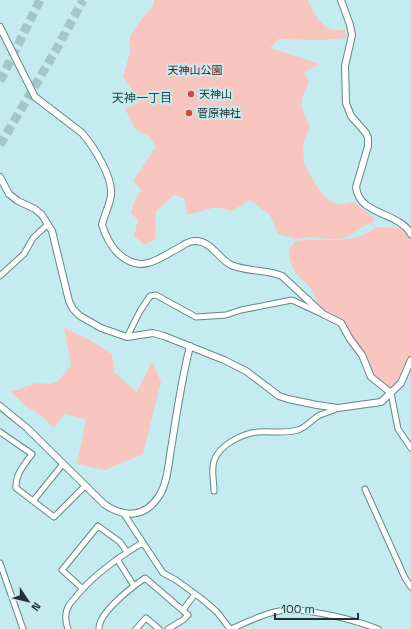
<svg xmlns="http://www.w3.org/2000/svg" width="411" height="629" font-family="'Space Grotesk','Noto Sans JP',sans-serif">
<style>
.green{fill:#f8c6be}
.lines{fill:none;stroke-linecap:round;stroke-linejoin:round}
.motorway-tunnel{stroke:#a4c6ca;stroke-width:9;stroke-dasharray:9 4.5;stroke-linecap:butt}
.minor-casing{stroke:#63878b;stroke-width:7}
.tertiary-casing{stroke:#63878b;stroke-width:8}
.minor{stroke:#fff;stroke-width:5}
.tertiary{stroke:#fff;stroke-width:6}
.poi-dot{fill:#d6483b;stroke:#c4ebef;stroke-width:1.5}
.labels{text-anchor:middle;stroke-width:4;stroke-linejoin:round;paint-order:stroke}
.park-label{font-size:11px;fill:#6a0906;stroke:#c4ebef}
.poi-label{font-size:11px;fill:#233234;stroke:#c4ebef;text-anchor:start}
.neighbourhood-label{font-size:12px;fill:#25474b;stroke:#c4ebef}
</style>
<rect width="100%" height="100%" fill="#c4ebef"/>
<path class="green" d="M154 0H308C310 9 323 28 332 30 336 31 341 30 345 30L346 38 322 40 278 39 270 48 320 64 304 72 309 83C298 102 300 107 310 126L303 144 304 163 314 182 326 198 338 205 353 202 375 218 373 223 363 226 346 238 330 239 308 237 297 239 278 234 270 215 250 200 232 211 216 207 187 215 184 198 174 195 156 211 155 239 145 245 134 236 138 220 131 213 134 202 141 190 133 181 156 147 150 137 135 129 125 109 139 102 123 76 130 53V36L143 17 153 6Z
M376 227 403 228 406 230 411 240V354L402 369 396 385 390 389 374 376 365 353 353 338 347 326 325 311 317 302 311 288 296 274 289 259V250L295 241C324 236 350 248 376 227Z
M64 328 90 340 112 354 114 372 137 392 152 362 161 382 143 454 105 470 77 464 86 419 64 414 54 428 42 416 27 407 11 392 36 383 51 384 58 381 71 365Z"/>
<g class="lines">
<path class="motorway-tunnel" d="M0 81 40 0
M0 145 56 50 83 0"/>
<g class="minor-casing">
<path id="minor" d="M0 276 24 254 33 238 48 224
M127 337 140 311 150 296 156 295 196 317 226 315 241 310 292 300 320 313
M391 393 398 429 411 448
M0 432 32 454C25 464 15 474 16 488L54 517 85 486
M365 489 405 578 411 587
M214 491C214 482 211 470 214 461 219 445 243 433 258 432 272 431 284 434 298 430 306 427 311 421 318 416 324 413 332 411 338 408
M33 501 63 464
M124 514 163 573 176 580 202 599 217 612 230 629
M117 559 134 586
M0 563 23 629
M83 589 62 570 98 526 120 542 127 552
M183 610 195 594
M68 629C65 621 65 612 69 605 72 601 76 597 79 593 97 572 119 557 142 543
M99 629C98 613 132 587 145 578L188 615 183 620 168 629
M136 629 146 618 159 629
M231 629C247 622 269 611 287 610 311 609 355 620 378 629"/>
</g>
<g class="tertiary-casing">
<path id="tertiary" d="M341 0 350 25 352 35 345 66 346 103 351 116 366 133 368 138V146L356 187C359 216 398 211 411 234
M0 27 35 97 82 133C94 147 113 177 111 195 110 205 104 215 102 225 106 237 113 251 124 258 145 273 162 256 182 246 186 243 191 241 196 241 211 241 219 259 231 265 247 272 266 269 282 276L323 314 341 323 350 339 362 355 371 377 391 393
M0 177 9 194 18 201 35 209 42 215 52 231 69 301 73 309 80 316 101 328 127 337 153 333 164 336 224 360 246 371 279 396 288 399 317 405 338 408 381 402 401 383 411 360
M0 406 27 428 104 504C124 518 145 518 159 496 168 483 169 458 172 443 177 410 182 378 190 346"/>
</g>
<use href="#minor" class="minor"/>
<use href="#tertiary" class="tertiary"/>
</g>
<g class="poi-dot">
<circle cx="191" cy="94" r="4"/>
<circle cx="189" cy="113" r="4"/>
</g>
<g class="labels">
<g class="park-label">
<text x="195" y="74">天神山公園</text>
</g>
<g class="poi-label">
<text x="199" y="98">天神山</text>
<text x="197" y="117">菅原神社</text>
</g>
<g class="neighbourhood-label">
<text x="142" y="102">天神一丁目</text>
</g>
</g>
<g transform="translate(28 601) rotate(125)" stroke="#c4ebef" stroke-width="3" paint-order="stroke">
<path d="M0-3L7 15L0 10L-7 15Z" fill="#233234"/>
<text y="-6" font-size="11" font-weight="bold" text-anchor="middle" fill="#233234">N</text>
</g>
<path d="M275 613v6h83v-6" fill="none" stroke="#233234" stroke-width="2"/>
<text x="281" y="613" font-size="12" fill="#233234" stroke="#c4ebef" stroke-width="3" paint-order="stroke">100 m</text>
</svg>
